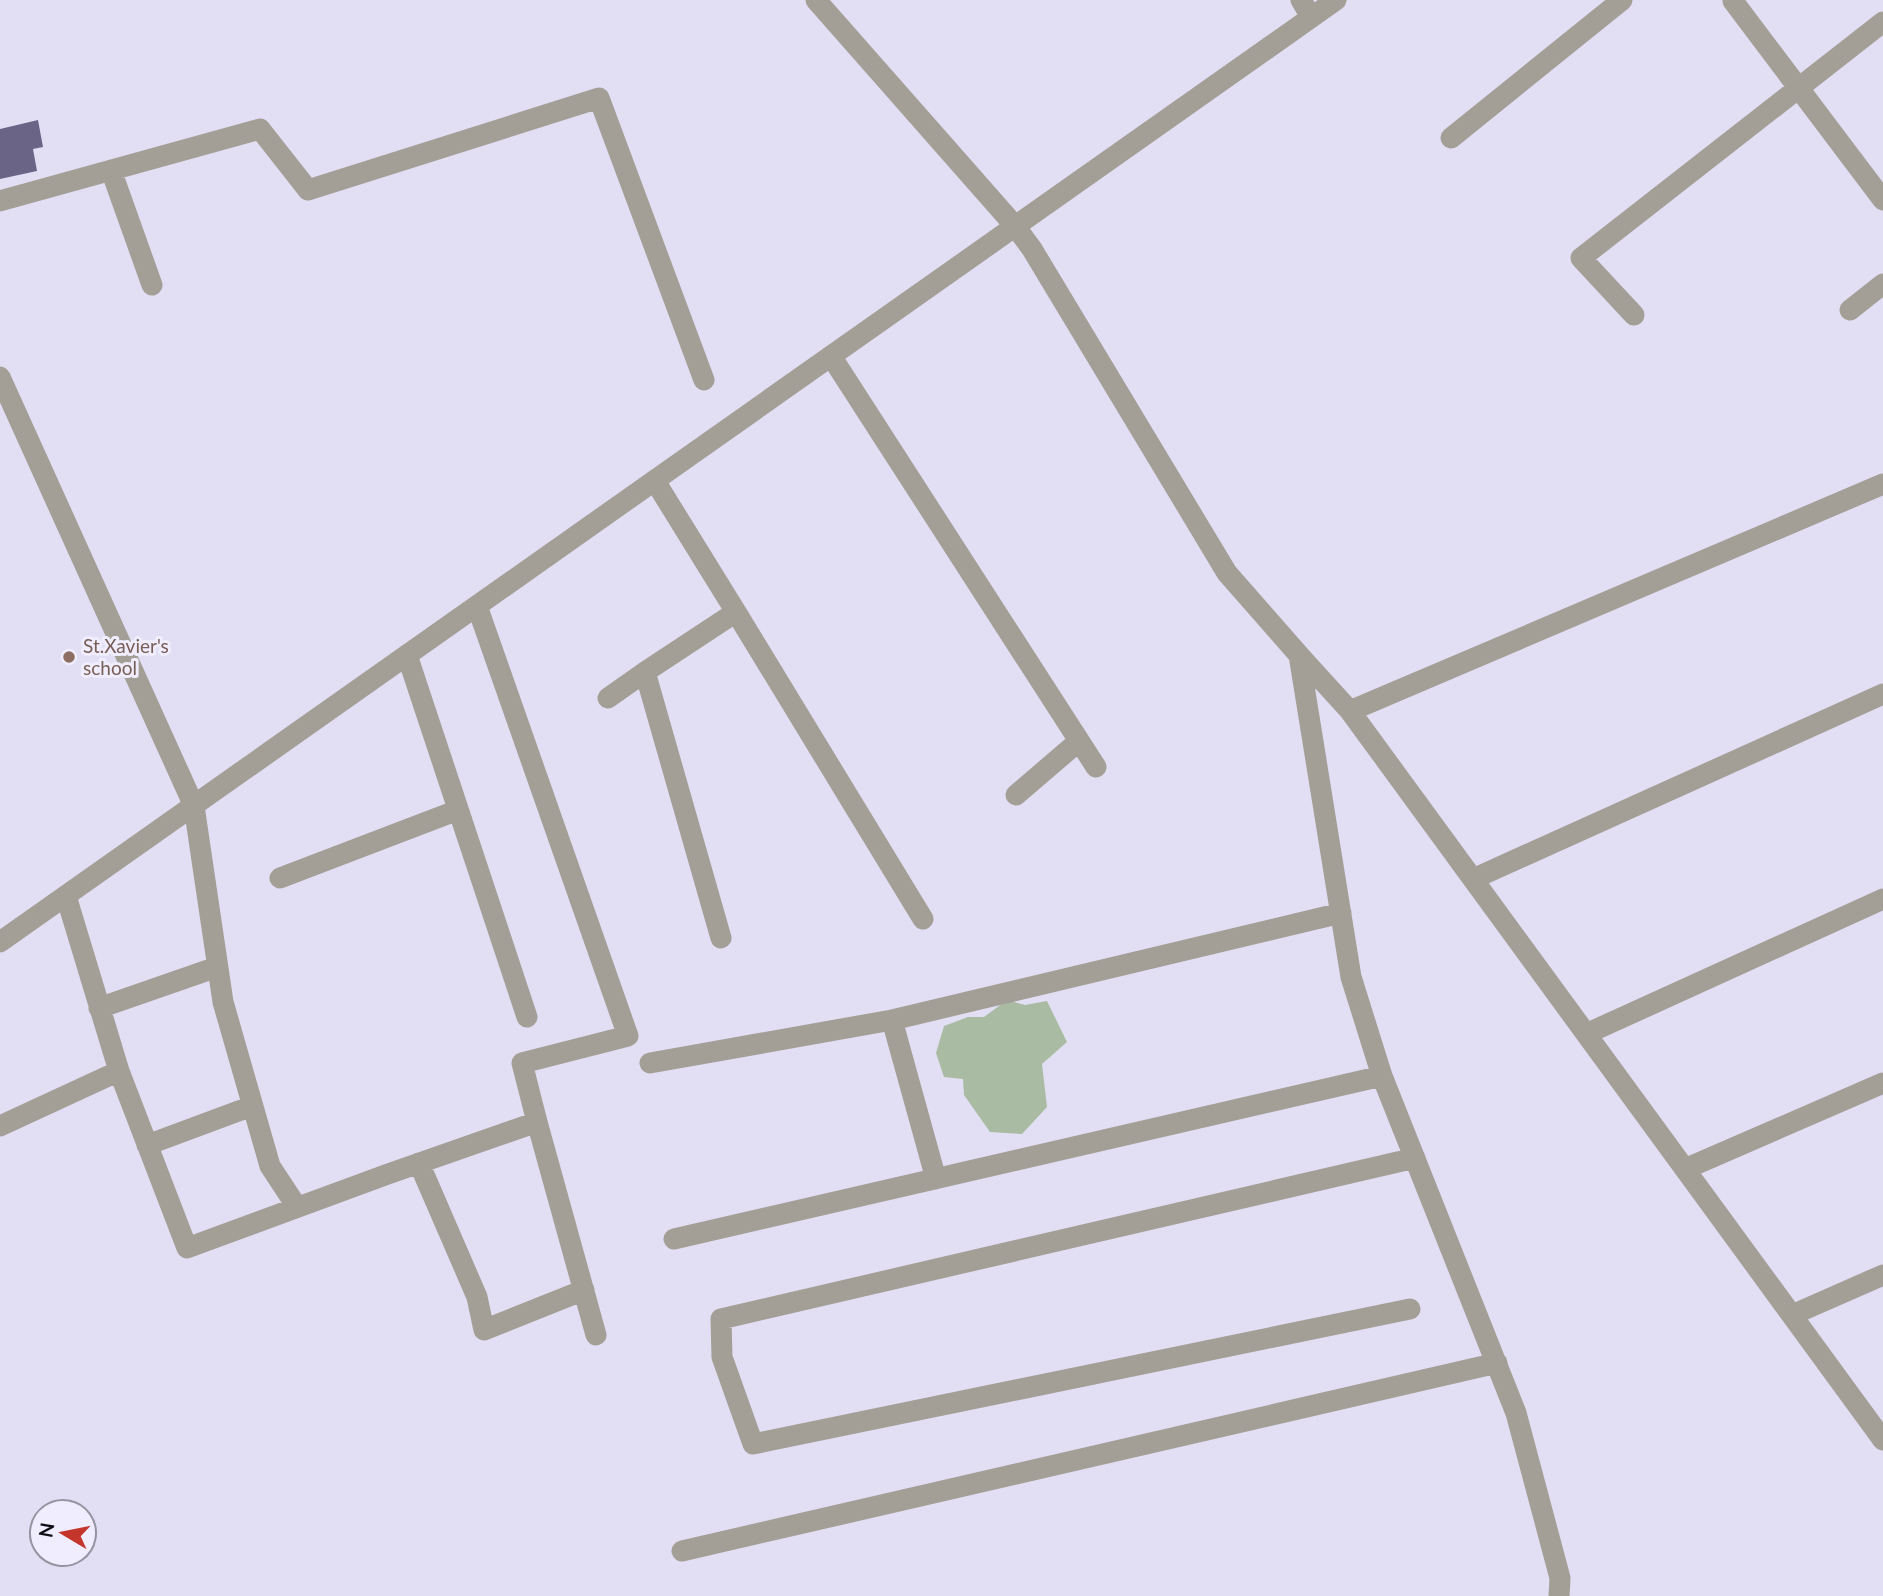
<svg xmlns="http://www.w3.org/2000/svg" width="1883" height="1596" font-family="Lato,sans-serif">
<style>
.green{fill:#a9bca3}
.building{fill:#6a6586}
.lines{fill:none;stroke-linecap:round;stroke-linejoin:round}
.minor{stroke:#a39e96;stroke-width:21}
.tertiary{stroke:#a39e96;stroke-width:21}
.education-dot{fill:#8d6e63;stroke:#efedfe;stroke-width:2.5}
.labels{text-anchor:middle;stroke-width:6;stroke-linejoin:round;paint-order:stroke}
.education-label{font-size:19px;fill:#785e54;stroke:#efedfe;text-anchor:start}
</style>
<rect width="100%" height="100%" fill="#e2dff4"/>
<path class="green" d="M1007 1000 1025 1005 1047 1001 1067 1042 1042 1064 1047 1107 1022 1134 990 1132 964 1095 963 1079 944 1077 936 1053 944 1026 968 1017H984Z"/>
<path class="building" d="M38 120 43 147 33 149 37 171 0 179V129Z"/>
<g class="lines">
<path class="minor" d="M816 0 1015 226 1032 249 1227 573 1299 655 1351 977 1382 1076 1516 1413 1560 1578 1559 1596
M1301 0 1311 17
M1733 1 1883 200
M1451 138 1622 0
M111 170 152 285
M0 201 260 129 308 190 599 98 704 380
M1850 310 1883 284
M1634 315 1581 258 1883 22
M831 356 1096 767
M0 377 194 806 223 1002 270 1166 297 1207
M655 481 736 612
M407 655 527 1017
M1299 655 1350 711 1883 1440
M608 698 645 672
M1350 711 1883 484
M1016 795 1079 741
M280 878 458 810
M1473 879 1883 694
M66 896 119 1071
M721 938 645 672 736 612 923 919
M99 1008 217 967
M1586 1034 1883 899
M650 1063 892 1020
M537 1122 596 1335
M0 1126 119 1071 187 1248 388 1174 537 1122 522 1063 628 1036 477 606
M147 1145 252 1106
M419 1163 477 1297 484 1330 584 1290
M1685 1169 1883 1083
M936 1179 892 1020 1341 913
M674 1239 1382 1076
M1410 1309 753 1444 722 1357 721 1319 1415 1158
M1792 1315 1883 1275
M682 1551 1497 1363"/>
<path class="tertiary" d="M0 942 1336 0"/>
</g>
<circle class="education-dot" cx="69" cy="657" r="7"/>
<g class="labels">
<g class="education-label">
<text x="83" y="653">St.Xavier's<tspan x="83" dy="22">school</tspan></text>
</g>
</g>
<g transform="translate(63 1533) rotate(280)"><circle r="33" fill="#efedfe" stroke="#9594a1" stroke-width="2"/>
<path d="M0-5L12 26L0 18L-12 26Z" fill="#c4362b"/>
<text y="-10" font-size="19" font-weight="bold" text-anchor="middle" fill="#0f0e15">N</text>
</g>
</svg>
